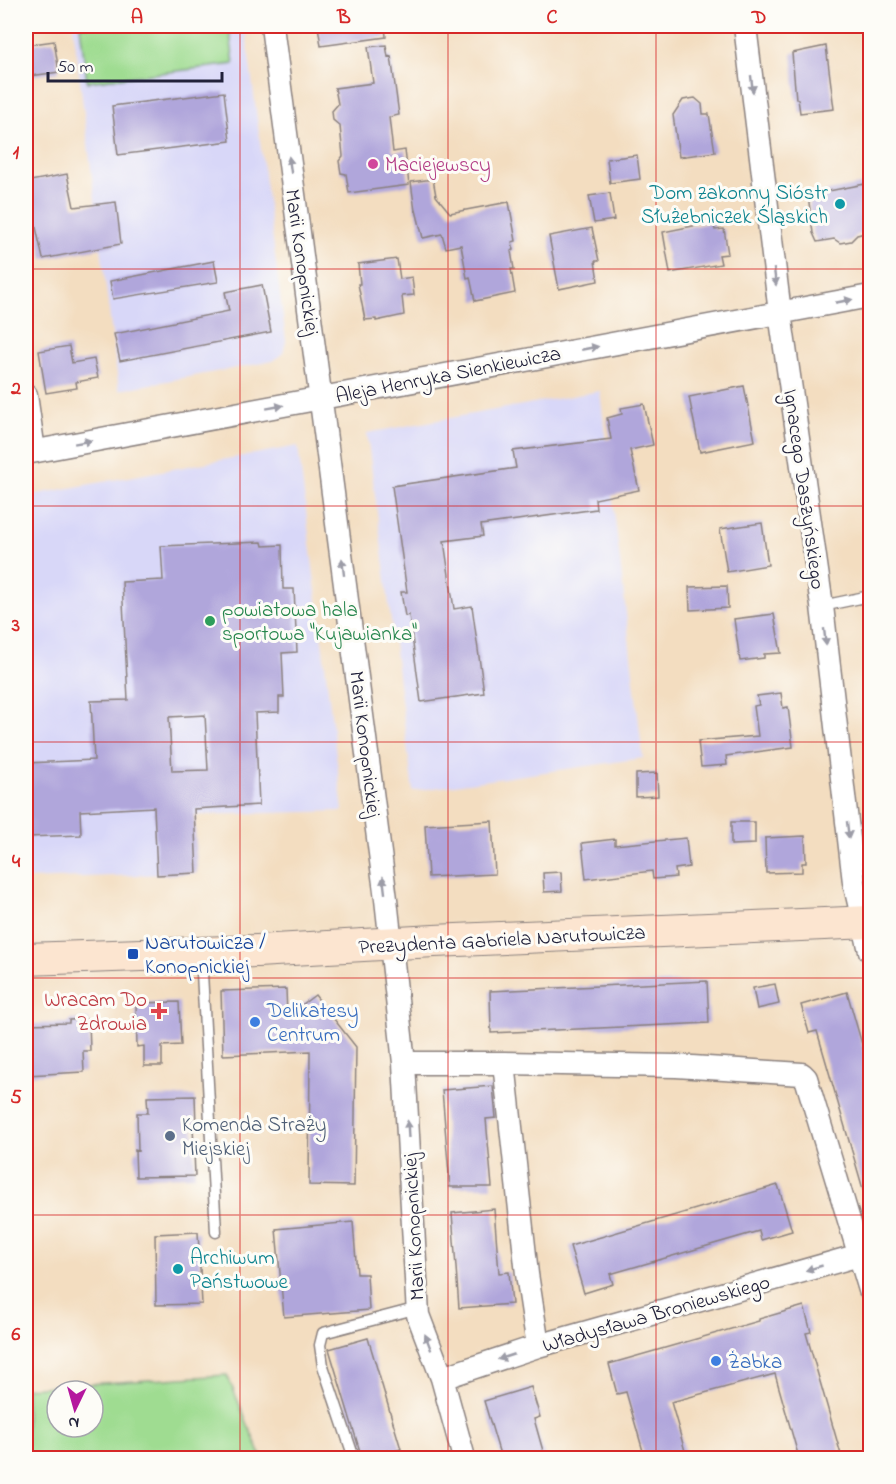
<svg xmlns="http://www.w3.org/2000/svg" width="896" height="1484" font-family="'Indie Flower',sans-serif">
<style>
.built{fill:#d8d7f8}
.green{fill:#9fdc91;stroke:#607f66;stroke-width:1.5;fill-rule:evenodd}
.building{fill:#b0a6db;fill-rule:evenodd}
.lines{fill:none;stroke-linecap:round;stroke-linejoin:round}
.lane-casing{stroke:#8a807e;stroke-width:13}
.street-casing{stroke:#8a807e;stroke-width:25}
.secondary-casing{stroke:#8a807e;stroke-width:34}
.lane{stroke:#fff;stroke-width:10}
.street{stroke:#fff;stroke-width:22}
.secondary{stroke:#fce5d0;stroke-width:32}
.oneway{fill:#9c9ca7}
.grid{fill:none;stroke:#d62828;stroke-width:1.5;stroke-opacity:0.55}
.hotel-dot{fill:#d1479c;stroke:#fdfcf7;stroke-width:2}
.culture-dot{fill:#0f9aa8;stroke:#fdfcf7;stroke-width:2}
.leisure-dot{fill:#2e9e5b;stroke:#fdfcf7;stroke-width:2}
.transit-dot{fill:#1a4fb4;stroke:#fdfcf7;stroke-width:2}
.health-dot{fill:#e0444e;stroke:#fdfcf7;stroke-width:2}
.shop-dot{fill:#3f7fe0;stroke:#fdfcf7;stroke-width:2}
.service-dot{fill:#5c6f8a;stroke:#fdfcf7;stroke-width:2}
.labels{text-anchor:middle;stroke-width:6;stroke-linejoin:round;paint-order:stroke}
.hotel-label{font-size:21px;fill:#b23c85;stroke:#fdfcf7;text-anchor:start}
.culture-label{font-size:21px;fill:#0d838f;stroke:#fdfcf7;text-anchor:end}
.street-label{font-size:21px;fill:#22223b;stroke:#fdfcf7}
.leisure-label{font-size:21px;fill:#27864d;stroke:#fdfcf7;text-anchor:start}
.transit-label{font-size:21px;fill:#164399;stroke:#fdfcf7;text-anchor:start}
.health-label{font-size:21px;fill:#be3a42;stroke:#fdfcf7;text-anchor:end}
.shop-label{font-size:21px;fill:#366cbe;stroke:#fdfcf7;text-anchor:start}
.service-label{font-size:21px;fill:#4e5e75;stroke:#fdfcf7;text-anchor:start}
.neatline{fill:none;stroke:#d62828;stroke-width:2}
.grid-label{font-size:20px;text-anchor:middle;font-weight:bold;fill:#d62828}
</style>
<rect width="100%" height="100%" fill="#fdfcf7"/>
<filter id="ink" filterUnits="userSpaceOnUse"><feTurbulence type="fractalNoise" baseFrequency=".0167" numOctaves="2"/><feDisplacementMap in="SourceGraphic" scale="12" xChannelSelector="R" yChannelSelector="G"/><feConvolveMatrix kernelMatrix="1 2 1 2 8 2 1 2 1" color-interpolation-filters="sRGB"/></filter>
<filter id="wash" filterUnits="userSpaceOnUse"><feTurbulence type="fractalNoise" baseFrequency=".008" numOctaves="4" result="noise"/><feDisplacementMap in="SourceGraphic" scale="24" xChannelSelector="R" yChannelSelector="G"/><feGaussianBlur stdDeviation="1.35" result="paint"/><feColorMatrix in="noise" values="0 0 0 0 0 0 0 0 0 0 0 0 0 0 0 0 0 1.4 0 .05"/><feComposite in="paint" operator="in"/></filter>
<g filter="url(#wash)">
<rect width="100%" height="100%" fill="#f3ddc0"/>
<path class="built" d="M73 26H245L286 341 283 353 273 361 119 390Z
M600 391 643 758 413 791 367 433Z
M298 446 343 811 194 815 197 873 26 879V496Z"/>
<path class="green" d="M80 26H229L234 64 87 82Z
M227 1375 262 1458H26V1388ZM57 1391H93V1427H57Z"/>
<g id="blocks">
<path class="building" d="M318 26H385L386 37 321 46Z
M54 41 59 72 30 76 26 45Z
M386 45 388 57 391 56 399 115 389 117 393 152 405 150 409 185 349 193 346 174 341 173 339 161 343 156 340 126 333 120 332 111 338 104 335 88 373 83 368 47Z
M826 46 834 109 800 113 798 99H796L792 53Z
M224 92 230 141 118 155 112 106Z
M695 98 702 104 703 114H709L715 152 679 157 673 115 683 100Z
M637 155 640 179 610 183 607 159Z
M67 174 74 207 116 202 121 244 43 259 33 214 30 181Z
M433 179 436 196 450 213 509 202 516 241 512 242 514 250 511 251 514 269H511L515 293 475 301 470 277 467 278 461 245 446 248 442 234 423 238 416 210 415 211 411 182Z
M870 183V214L866 215 869 232 857 235 851 241 840 243 834 239 817 242 813 233 808 195Z
M610 193 614 220 594 223 589 196Z
M713 222 715 230 724 229 728 254 719 255 721 264 670 273 663 232Z
M592 228 599 261H595L598 281 559 289 549 236Z
M397 259 400 279 412 277 414 295 402 296 404 315 376 321V319L365 320 358 284H360L358 264Z
M214 261 218 282 113 299 110 281Z
M262 285 271 332 120 361 114 334 229 311 225 292Z
M69 346 72 363 94 359 98 378 76 382 77 388 46 393 39 351Z
M744 386 755 441 700 452 689 397Z
M644 404 653 445 630 450 639 490 595 499 596 509 481 525 483 536 444 541 454 609 472 606 484 693 421 702 409 615 405 616 401 592H407L392 486 516 468 513 451 611 439 607 418 622 414 621 408Z
M762 523 768 565 727 572 720 529Z
M262 542 263 546 282 545 283 589H294L297 652 282 653 284 697H279V712L255 713 259 805 194 809 197 873 157 875 154 807 80 811 81 835 26 837V763L94 760 91 701 128 700 122 582 163 580 161 546ZM205 715 208 770 172 771 169 717Z
M727 586 728 608 690 610 689 587Z
M774 614 781 653 764 654V658L740 661 734 619Z
M781 693 783 708 788 707 793 747 726 756 727 765 701 767 698 741 758 736 754 706 759 705 757 696Z
M657 773 658 796 636 797V774Z
M492 821 495 874 428 877 425 825Z
M731 822H755V844L731 845Z
M805 836 806 863H802V872L766 873 765 838Z
M686 838 689 867 675 869 676 877 653 879 652 871 586 879 582 843 615 839V845Z
M561 872 562 891 544 892 543 873Z
M707 981 709 1023 491 1033 490 991Z
M775 984 779 1004 757 1009 753 988Z
M286 989 287 1016 315 995 356 1047 354 1186 309 1185 310 1051 223 1055 221 991Z
M847 992 870 1072V1195L865 1196 817 1031 809 1033 801 1005Z
M179 1002 181 1045 162 1046V1066H144V1046L137 1047 136 1003Z
M89 1019 90 1051H83L84 1072 26 1075V1024L69 1023V1020Z
M493 1086 496 1118 486 1119 492 1187H450L442 1090Z
M195 1096 196 1125H193L195 1176 136 1177 135 1150 138 1151 137 1113H148L147 1097Z
M778 1185 792 1231 761 1240 759 1231 610 1274 613 1284 584 1293 570 1246Z
M494 1209 499 1273 509 1272 512 1304 459 1308 452 1213Z
M353 1222 357 1274H367L369 1310 284 1317 276 1229Z
M198 1232 202 1304 156 1305 155 1234Z
M804 1306 811 1332 806 1333 842 1458H799L775 1374 671 1402 687 1458H645L626 1392 617 1394 609 1364 759 1321V1319Z
M368 1338 401 1449 369 1458H362L329 1349Z
M531 1387 540 1417 534 1419 545 1458H501L484 1401Z"/>
</g>
</g>
<g filter="url(#ink)">
<use href="#blocks" fill-opacity="0" stroke="#8a807e" stroke-width="1.5"/>
<g class="lines">
<g class="lane-casing">
<path id="lane" d="M822 606 870 596
M201 954 216 1232
M354 1458 323 1366 320 1345 323 1333 418 1308"/>
</g>
<g class="street-casing">
<path id="street" d="M272 26 386 899 404 1063 418 1315 442 1378 464 1458
M745 26 780 313 822 606 854 882 870 951
M26 395 34 451
M26 453 870 296
M404 1063H504L527 1274 538 1346
M504 1063 676 1066 802 1074 806 1078 870 1290
M442 1378 538 1346 870 1252"/>
</g>
<g class="secondary-casing">
<path id="secondary" d="M26 959 257 951 434 941 870 922"/>
</g>
<use href="#lane" class="lane"/>
<use href="#street" class="street"/>
<use href="#secondary" class="secondary"/>
</g>
<defs><path id="oneway-solid" d="M-6-.8H1V-3.2L6.5 0L1 3.2V.8H-6Z" transform="scale(1.5)"/></defs>
<g class="oneway">
<use href="#oneway-solid" transform="translate(752 84) rotate(83)"/>
<use href="#oneway-solid" transform="translate(290 165) rotate(-98)"/>
<use href="#oneway-solid" transform="translate(775 277) rotate(83)"/>
<use href="#oneway-solid" transform="translate(844 301) rotate(-11)"/>
<use href="#oneway-solid" transform="translate(590 348) rotate(-11)"/>
<use href="#oneway-solid" transform="translate(275 407) rotate(-10)"/>
<use href="#oneway-solid" transform="translate(83 442) rotate(-10)"/>
<use href="#oneway-solid" transform="translate(343 567) rotate(-97)"/>
<use href="#oneway-solid" transform="translate(825 637) rotate(83)"/>
<use href="#oneway-solid" transform="translate(848 830) rotate(83)"/>
<use href="#oneway-solid" transform="translate(384 885) rotate(-97)"/>
<use href="#oneway-solid" transform="translate(408 1129) rotate(-93)"/>
<use href="#oneway-solid" transform="translate(814 1268) rotate(164)"/>
<use href="#oneway-solid" transform="translate(428 1342) rotate(-111)"/>
<use href="#oneway-solid" transform="translate(506 1357) rotate(162)"/>
</g>
</g>
<path class="grid" d="M240 26V1458M448 26V1458M656 26V1458M26 269H870M26 506H870M26 742H870M26 978H870M26 1215H870"/>
<circle class="hotel-dot" cx="373" cy="164" r="6"/>
<g class="culture-dot">
<circle cx="840" cy="204" r="6"/>
<circle cx="178" cy="1269" r="6"/>
</g>
<circle class="leisure-dot" cx="210" cy="621" r="6"/>
<rect class="transit-dot" x="127" y="948" width="12" height="12" rx="3"/>
<path class="health-dot" d="M156 1002h6v6h6v6h-6v6h-6v-6h-6v-6h6z"/>
<g class="shop-dot">
<circle cx="255" cy="1022" r="6"/>
<circle cx="716" cy="1361" r="6"/>
</g>
<circle class="service-dot" cx="170" cy="1136" r="6"/>
<g class="labels">
<g class="hotel-label">
<text x="385" y="171">Maciejewscy</text>
</g>
<g class="culture-label">
<text x="828" y="199">Dom zakonny Sióstr<tspan x="828" dy="24">Służebniczek Śląskich</tspan></text>
<text x="190" y="1264" text-anchor="start">Archiwum<tspan x="190" dy="24">Państwowe</tspan></text>
</g>
<g class="street-label">
<text transform="translate(303 262) rotate(82)" y="7">Marii Konopnickiej</text>
<text transform="translate(448 374) rotate(-11)" y="7">Aleja Henryka Sienkiewicza</text>
<text transform="translate(805 489) rotate(82)" y="7">Ignacego Daszyńskiego</text>
<text transform="translate(366 744) rotate(83)" y="7">Marii Konopnickiej</text>
<text transform="translate(502 939) rotate(-3)" y="7">Prezydenta Gabriela Narutowicza</text>
<text transform="translate(413 1227) rotate(-93)" y="7">Marii Konopnickiej</text>
<text transform="translate(656 1313) rotate(-16)" y="7">Władysława Broniewskiego</text>
</g>
<g class="leisure-label">
<text x="222" y="616">powiatowa hala<tspan x="222" dy="24">sportowa "Kujawianka"</tspan></text>
</g>
<g class="transit-label">
<text x="145" y="949">Narutowicza /<tspan x="145" dy="24">Konopnickiej</tspan></text>
</g>
<g class="health-label">
<text x="147" y="1006">Wracam Do<tspan x="147" dy="24">Zdrowia</tspan></text>
</g>
<g class="shop-label">
<text x="267" y="1017">Delikatesy<tspan x="267" dy="24">Centrum</tspan></text>
<text x="728" y="1368">Żabka</text>
</g>
<g class="service-label">
<text x="182" y="1131">Komenda Straży<tspan x="182" dy="24">Miejskiej</tspan></text>
</g>
</g>
<rect width="896" height="1484" fill="none" stroke="#fdfcf7" stroke-width="66"/>
<g transform="translate(75 1409) rotate(185)"><circle r="28" fill="#fdfcf7" stroke="#a5a5ac" stroke-width="1.5"/>
<path d="M0-4.5L10 22L0 15L-10 22Z" fill="#b5179e"/>
<text y="-9" font-size="16" font-weight="bold" text-anchor="middle" fill="#22223b">N</text>
</g>
<path d="M48 72v9h174v-9" fill="none" stroke="#22223b" stroke-width="3"/>
<text x="57" y="72" font-size="18" fill="#22223b" stroke="#fdfcf7" stroke-width="4.5" paint-order="stroke">50 m</text>
<rect x="33" y="33" width="830" height="1418" class="neatline"/>
<g class="grid-label">
<text x="137" y="23">A</text>
<text x="344" y="23">B</text>
<text x="552" y="23">C</text>
<text x="759" y="23">D</text>
<text x="16" y="158">1</text>
<text x="16" y="394">2</text>
<text x="16" y="631">3</text>
<text x="16" y="867">4</text>
<text x="16" y="1103">5</text>
<text x="16" y="1340">6</text>
</g>
</svg>
